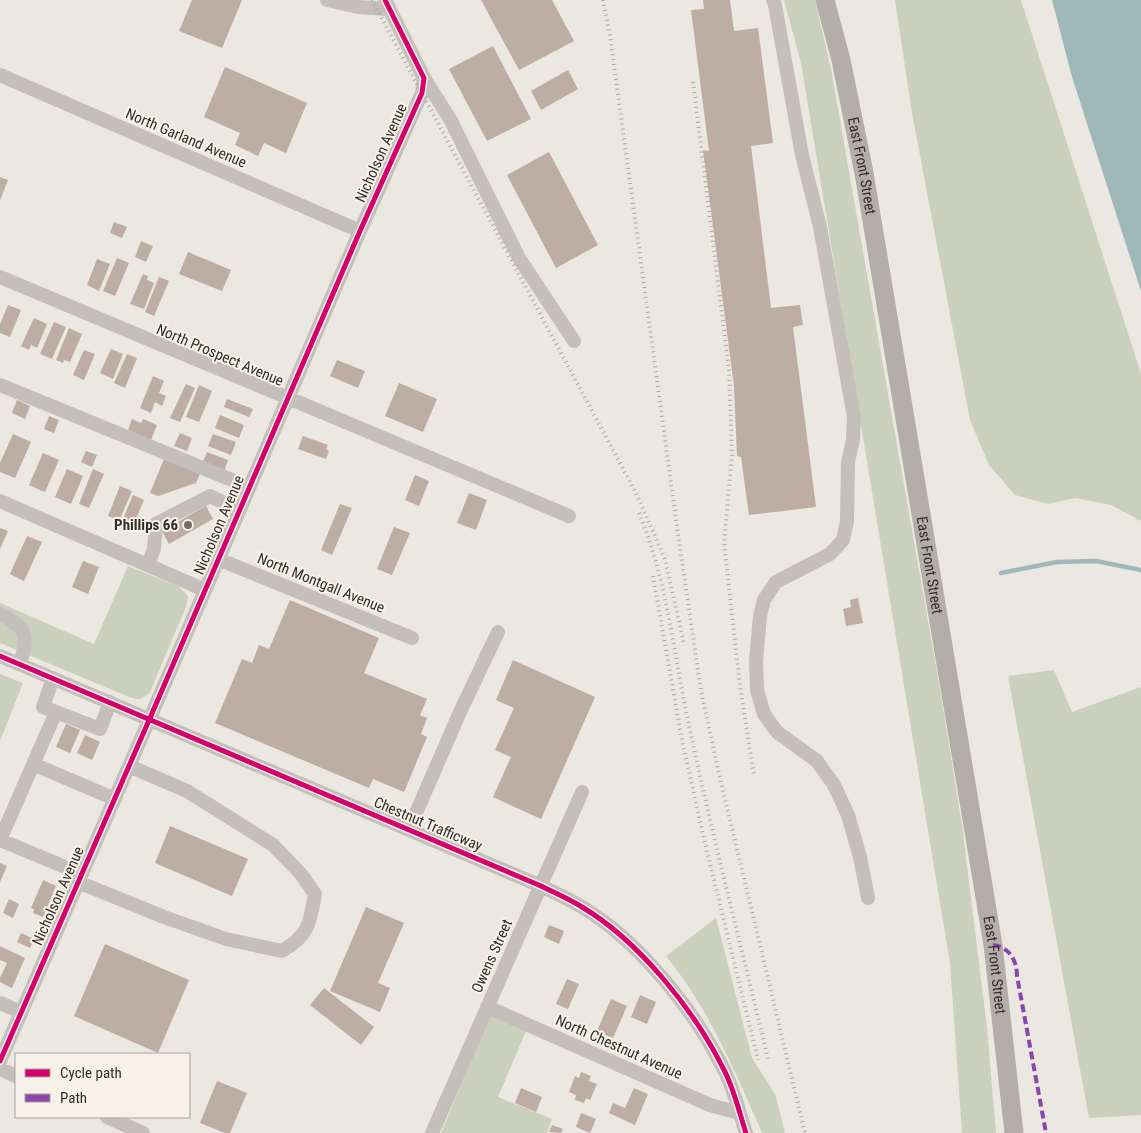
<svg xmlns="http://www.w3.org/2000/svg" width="1141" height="1133" font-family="'Roboto Condensed',sans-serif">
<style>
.green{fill:#cbd0bd}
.water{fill:#9fb9ba}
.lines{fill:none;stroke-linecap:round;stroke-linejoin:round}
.stream{stroke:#9fb9ba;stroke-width:4.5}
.building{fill:#bdada4}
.minor{stroke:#c4bfba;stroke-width:14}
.major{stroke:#b3aeaa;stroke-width:19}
.rail{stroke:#aca8a4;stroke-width:4;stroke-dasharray:1 4;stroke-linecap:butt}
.quiet{stroke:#8e44ad;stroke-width:4;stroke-dasharray:8 4;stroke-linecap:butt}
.cycleway-casing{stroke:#f7f2e9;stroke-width:8}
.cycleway{stroke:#d6006c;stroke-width:5}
.poi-dot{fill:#746e69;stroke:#f7f2e9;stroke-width:2}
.labels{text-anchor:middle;stroke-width:4;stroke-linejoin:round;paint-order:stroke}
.street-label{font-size:15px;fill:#342d29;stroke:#f7f2e9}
.poi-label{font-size:15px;font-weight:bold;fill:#342d29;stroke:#f7f2e9;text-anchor:end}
</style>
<rect width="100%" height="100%" fill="#ebe7e1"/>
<path class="green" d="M784 0H815L831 69 941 695 962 825 987 1028 996 1133H962L950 963 801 63Z
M895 0H1021L1141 374V521L1111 505 1075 498 1048 504 1015 495 989 465 970 420 912 113Z
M128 566 178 586 188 596 186 607 150 692C141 703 133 699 122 694L0 643V603L94 644Z
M1054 670 1072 712 1141 687V1115L1089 1118 1008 676Z
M0 674 23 683 0 741Z
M716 918 752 1058 775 1094 785 1133H762C735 1071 709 1009 666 956Z
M490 1015 526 1031 498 1097 552 1119 547 1133H441Z"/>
<path class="water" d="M1052 0H1141V291L1072 77Z"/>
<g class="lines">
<path class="stream" d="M1001 573 1057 562 1096 561 1141 570"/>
</g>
<path class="building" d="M192 0H242L222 48 179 31Z
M481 0H552L574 41 519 70Z
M703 0H730L734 31 758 28 773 143 751 146 771 308 800 305 803 325 793 327 816 507 749 515 741 457 737 456 734 386 703 150 709 151 691 10 704 9Z
M493 46 531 119 487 141 449 69Z
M225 67 307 103 286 153 264 143 258 156 235 145 240 133 204 117Z
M568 70 578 89 541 110 531 91Z
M549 152 598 245 556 268 507 175Z
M0 177 8 180 0 200Z
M114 222 127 227 122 238 110 233Z
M141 241 153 246 146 262 135 257Z
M188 252 231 270 222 291 179 274Z
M117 258 129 263 115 296 103 291Z
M97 259 110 264 99 291 87 285Z
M143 274 148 276 147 280 154 283 144 309 130 304Z
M159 277 169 281 154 316 145 312Z
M8 305 21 310 10 337 0 333V324Z
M34 318 47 324 37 348 31 345 29 350 21 346Z
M54 322 66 327 52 359 40 354Z
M69 328 82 334 70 362 64 360 63 363 56 360Z
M111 349 123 354 113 379 100 373Z
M84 350 95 354 84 380 73 375Z
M127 354 137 358 125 388 114 383Z
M337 360 365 371 358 388 330 376Z
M153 376 164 381 159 393 166 396 162 406 155 402 151 413 140 408Z
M399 383 437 399 423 432 385 416Z
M186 384 195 388 180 422 170 418Z
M199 385 212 391 199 422 186 417Z
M227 399 253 409 249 417 224 407Z
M17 400 30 406 25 419 12 413Z
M220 415 244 425 239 438 215 428Z
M49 416 59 420 54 433 44 429Z
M132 419 141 423 143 419 157 425 151 440 128 430Z
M180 433 192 438 187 451 174 446Z
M13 434 31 442 15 478 0 472V463Z
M213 434 236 442 231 455 208 446Z
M303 436 328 445 326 449 329 451 326 459 298 449Z
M86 451 97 455 92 467 81 462Z
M207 452 228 460 224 472 202 464Z
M43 453 59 460 45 492 29 485Z
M164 459 200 474 196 483 158 496 150 493Z
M67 469 83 476 71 504 55 497Z
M93 469 104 474 89 508 79 504Z
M415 475 429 481 419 506 405 500Z
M120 486 132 491 119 521 108 516Z
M469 493 487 500 476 530 457 523Z
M133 495 144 500 134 524 123 519Z
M340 504 352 508 332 555 321 550Z
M206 506 213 519 169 544 162 531Z
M394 527 410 533 392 575 377 569Z
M0 528 8 531 0 549Z
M27 536 42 542 24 581 10 574Z
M83 561 99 567 88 594 72 587Z
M858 598 863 623 846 626 843 609 851 607 850 600Z
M290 600 379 638 364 673 427 699 420 715 427 718 421 734 427 737 404 792 373 779 369 788 215 723 242 659 252 663 259 645 269 649Z
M513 660 595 697 541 819 493 797 511 757 495 750 514 708 496 700Z
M66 724 80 730 70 753 56 747Z
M85 735 100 742 92 760 77 753Z
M170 826 248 859 232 896 155 863Z
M0 863 7 866 0 882Z
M43 880 56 886 43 917 33 913 34 909 31 908Z
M9 899 19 904 13 918 3 913Z
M366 907 404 923 378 983 390 988 380 1012 330 991Z
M549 925 564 931 559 944 544 937Z
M21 933 34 939 30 948 17 942Z
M105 944 189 980 158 1053 74 1016Z
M0 946 25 958 12 988 0 982V978L7 963 0 960Z
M567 979 579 984 568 1009 556 1004Z
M324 988 374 1027 361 1045 310 1005Z
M640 995 656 1002 647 1024 631 1017Z
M611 999 627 1006 613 1038 597 1031Z
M581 1072 591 1076 589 1081 597 1084 590 1100 586 1098 584 1103 575 1100 576 1095 569 1092 575 1076 579 1078Z
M217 1081 247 1093 230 1133H225L200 1123Z
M521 1088 542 1097 536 1112 515 1103Z
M634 1088 648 1094 635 1125 609 1113 613 1103 625 1108Z
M581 1113 596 1119 590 1133 576 1127Z
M552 1125 563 1129 561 1133 549 1132Z"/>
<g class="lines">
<path class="minor" d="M327 0 358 7 389 9
M773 0 775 5 802 155 820 227 854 417 853 440 848 462 847 521 843 540 830 554 776 582 764 600 760 616 756 661 757 690 764 714 777 732 817 761 834 785 848 815 860 857 868 898
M0 75 360 231
M424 78 450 119 519 258 574 341
M0 277 569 516
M0 385 249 487
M0 501 205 590
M218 559 412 638
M148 565 154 549 156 524 210 496 239 510
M0 614C27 628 29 635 20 664
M0 656 541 886C555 893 569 899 582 907 639 941 694 1010 723 1068 734 1088 739 1112 746 1133
M53 678 43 707 100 729 110 702
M33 764 115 799
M409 829 460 712 498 632
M0 840 56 712
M0 840 82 874
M78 882 164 917 226 939 282 951C309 936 310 922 315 894L301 874 273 845 187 791 129 766
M0 1003 21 1012
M487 1007 710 1105 739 1113
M0 1061 150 718 360 231 422 93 424 78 385 0
M0 1069 16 1076
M107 1117 143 1133
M432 1133 582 792"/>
<path class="major" id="s1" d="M825 0 841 60 864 173 993 945 1014 1133"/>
<path class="rail" d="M372 0 636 493 665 559 684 644
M603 0 610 36 679 541 701 691 719 774 805 1133
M693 82 729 370 732 455 724 543 740 686 754 775
M639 513C666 578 673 647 687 716 711 831 741 945 768 1059
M653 576 682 740 704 839 758 1060"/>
<path class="quiet" d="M993 945C1009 947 1017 960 1017 976L1046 1133"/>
<g class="cycleway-casing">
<path id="cycleway" d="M0 656 541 886C555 893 569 899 582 907 639 941 694 1010 723 1068 734 1088 739 1112 746 1133
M0 1061 150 718 360 231 422 93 424 78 385 0"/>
</g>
<use href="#cycleway" class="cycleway"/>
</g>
<circle class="poi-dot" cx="188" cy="525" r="5"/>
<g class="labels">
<g class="street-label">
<text transform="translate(186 138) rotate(23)" y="5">North Garland Avenue</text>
<text transform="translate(381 153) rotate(-66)" y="5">Nicholson Avenue</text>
<text dy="5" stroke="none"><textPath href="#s1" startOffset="170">East Front Street</textPath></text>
<text transform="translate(220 355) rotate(23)" y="5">North Prospect Avenue</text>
<text transform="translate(219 525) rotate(-67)" y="5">Nicholson Avenue</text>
<text dy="5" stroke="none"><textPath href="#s1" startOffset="575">East Front Street</textPath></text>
<text transform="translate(321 583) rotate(22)" y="5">North Montgall Avenue</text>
<text transform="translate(428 824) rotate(23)" y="5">Chestnut Trafficway</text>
<text transform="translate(58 896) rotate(-66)" y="5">Nicholson Avenue</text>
<text transform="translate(492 956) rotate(-66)" y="5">Owens Street</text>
<text dy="5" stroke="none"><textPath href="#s1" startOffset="980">East Front Street</textPath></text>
<text transform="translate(619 1047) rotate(24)" y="5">North Chestnut Avenue</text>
</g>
<g class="poi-label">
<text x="178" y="530">Phillips 66</text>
</g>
</g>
<rect x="15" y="1053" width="175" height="65" fill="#f7f2e9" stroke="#a9a39c"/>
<rect x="25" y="1069" width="25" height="8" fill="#d6006c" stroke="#a9a39c"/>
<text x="60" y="1078" font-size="15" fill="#342d29">Cycle path</text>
<rect x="25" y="1094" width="25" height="8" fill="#8e44ad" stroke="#a9a39c"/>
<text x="60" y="1103" font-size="15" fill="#342d29">Path</text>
</svg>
